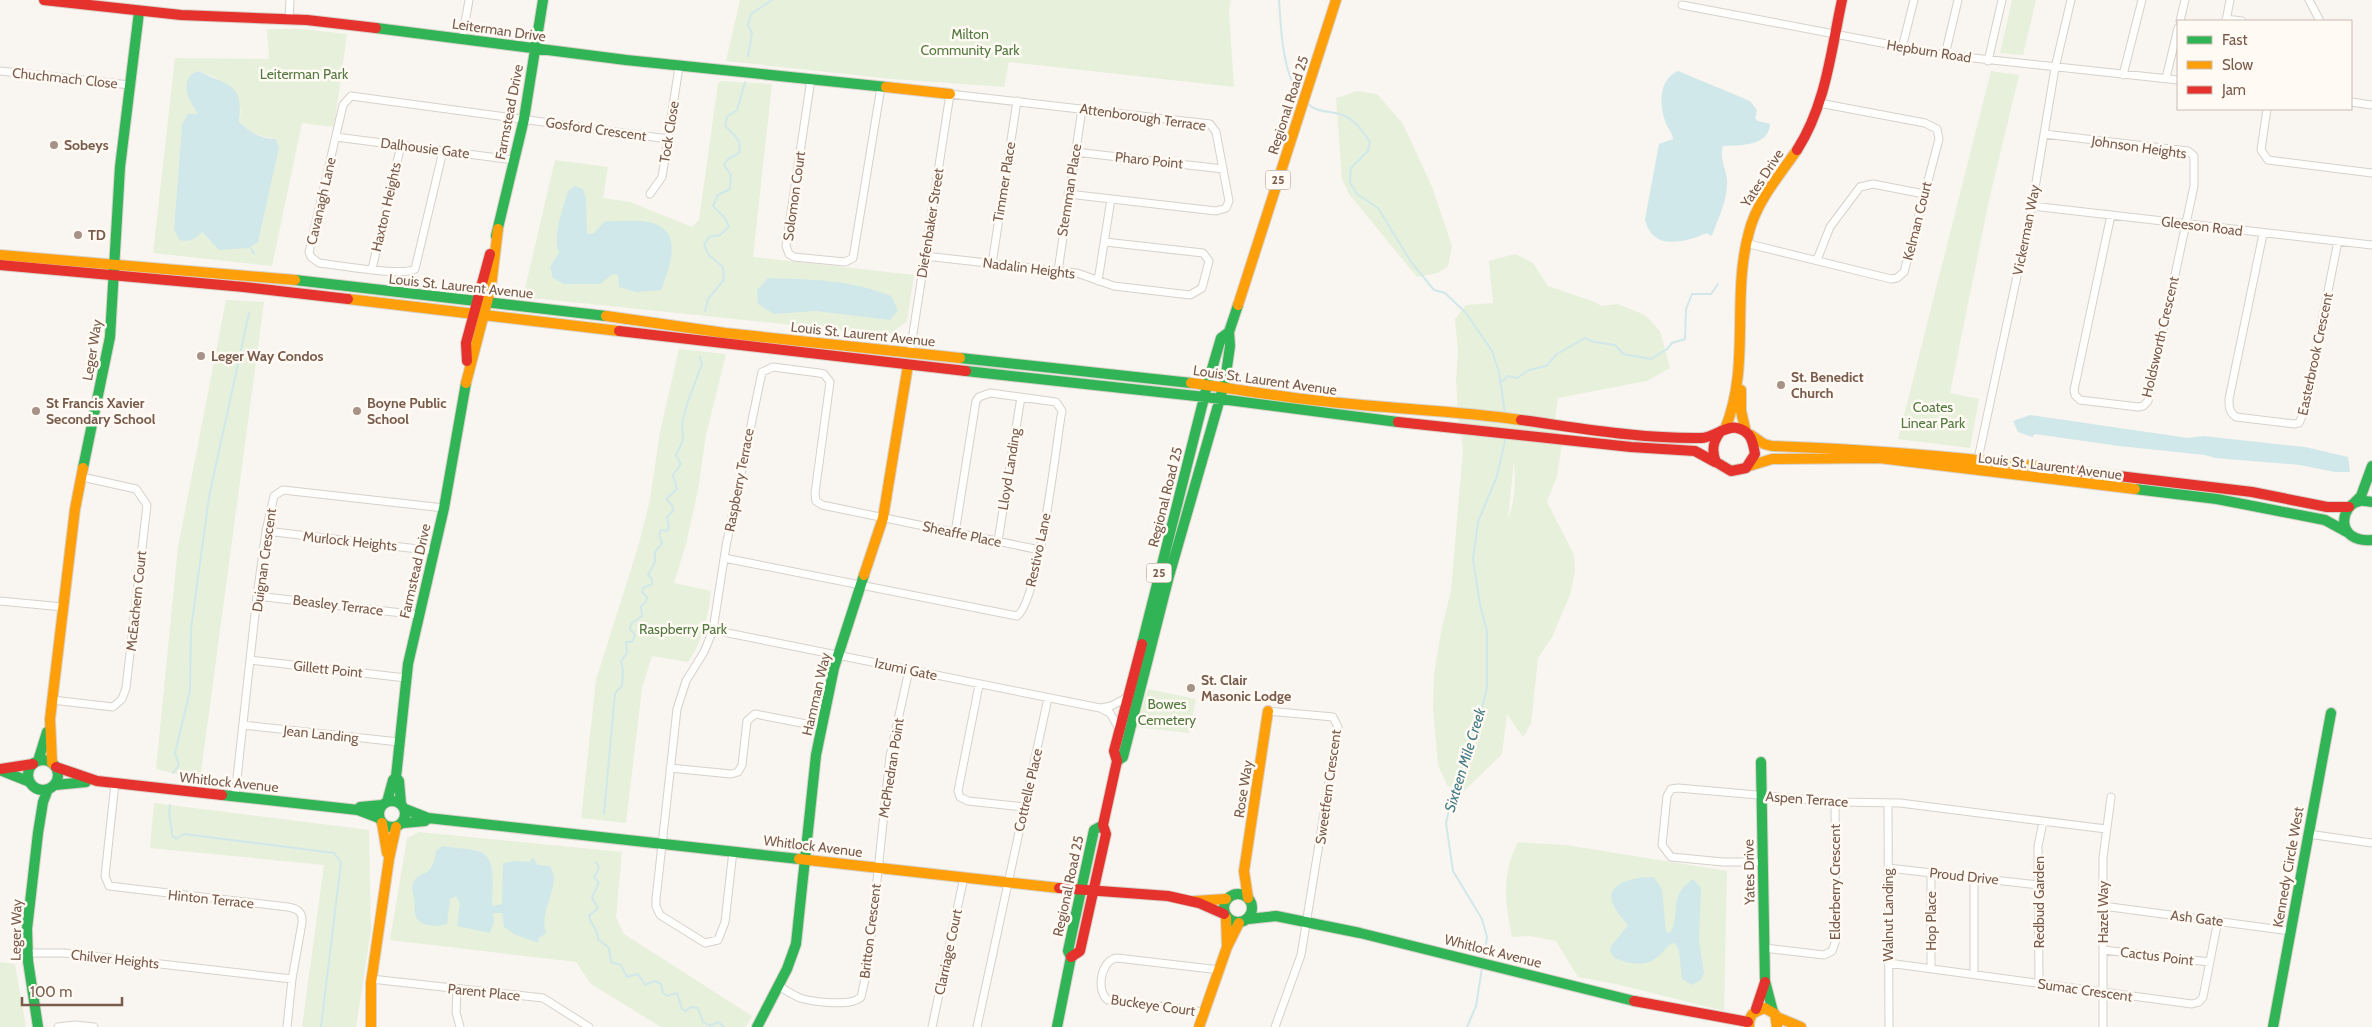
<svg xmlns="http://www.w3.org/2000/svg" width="2372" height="1027" font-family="Cabin,sans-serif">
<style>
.green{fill:#e7f0db;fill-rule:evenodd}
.water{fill:#d0e8ea}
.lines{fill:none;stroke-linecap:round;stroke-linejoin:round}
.stream{stroke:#d0e8ea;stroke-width:2}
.street-casing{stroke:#d7d1cb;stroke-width:9}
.fast-casing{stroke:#d9d2cb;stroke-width:12}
.slow-casing{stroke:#d9d2cb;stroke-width:12}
.jam-casing{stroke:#d9d2cb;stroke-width:12}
.street{stroke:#fefefd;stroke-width:7}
.fast{stroke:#30b455;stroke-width:10}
.slow{stroke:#ff9f0a;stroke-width:10}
.jam{stroke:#e5322d;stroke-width:10}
.poi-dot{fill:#a69286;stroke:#fffaf3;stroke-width:2}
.labels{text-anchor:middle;stroke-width:5;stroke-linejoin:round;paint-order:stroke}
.shield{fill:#fffaf3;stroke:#a28b7f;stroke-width:1}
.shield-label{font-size:12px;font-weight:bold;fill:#7a5c4d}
.street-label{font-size:14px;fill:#7a5c4d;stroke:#fffaf3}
.park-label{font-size:14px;fill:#537a41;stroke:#fffaf3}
.poi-label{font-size:14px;font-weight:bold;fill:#7a5c4d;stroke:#fffaf3;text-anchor:start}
.water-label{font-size:15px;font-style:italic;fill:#437c86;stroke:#fffaf3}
</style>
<rect width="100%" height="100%" fill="#f9f5f0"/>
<path class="green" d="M740 0H1231L1229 12 1234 87 1009 62 1004 87 893 79 726 61Z
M2012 0H2036L2023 55 2000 53Z
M267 29H302L347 34 334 127 302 123 272 266 153 253 175 58 269 59ZM198 71 217 78 241 110 239 122C250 132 261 138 276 139L279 148 258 242 209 241C204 228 186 230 174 229L182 124 188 114H199Z
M1991 71 2019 75 1989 200 1950 393 1979 399 1970 448 1898 439Z
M721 81 772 84 753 257 914 275 907 321 889 335 523 297 555 160 608 167 603 198 630 202 692 227 699 220 718 83Z
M1357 91 1377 94 1403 124 1432 187 1452 246 1448 266 1438 273 1417 277 1349 194 1342 179 1336 98Z
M1515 254 1533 263 1548 286 1595 302 1601 306 1618 304 1645 315 1660 331 1670 368 1647 381 1558 398 1555 419 1562 444 1557 476 1547 502 1574 555 1575 571 1570 595 1552 637 1538 658 1531 724 1523 737 1507 714 1502 754 1463 792 1447 785 1438 765 1433 708 1434 674 1442 627 1451 591 1463 449 1458 415 1456 379 1458 352 1455 319 1466 305 1493 303 1489 261ZM1514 461C1516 479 1515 502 1508 519Z
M226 300 264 302 200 780 156 769 178 547Z
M679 349 726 354 706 435 698 490 686 544 674 583 711 591C708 618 703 640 688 662L652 656 642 688 626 823 581 818 596 680 638 547 650 500 660 432Z
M1148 689 1196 699 1189 733 1136 727Z
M154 803 369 830 371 930 356 1027H302L324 865 150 848Z
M419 832 622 852 616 917 624 934 752 1016 746 1027H661L591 984 576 962 390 940 407 838Z
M1518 842 1566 845 1727 871 1724 1011 1616 984 1578 977 1556 941 1530 936 1512 937C1505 901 1501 876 1518 842Z
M0 962 15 964 26 1027H0Z"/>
<path class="water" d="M198 71C228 86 244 82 239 122 250 132 261 139 276 139L279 148 258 242 248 248 219 250 202 232C195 240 189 242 179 240L174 229 182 124 188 114H198C189 100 177 80 198 71Z
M1678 71 1750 101 1757 110 1755 118 1758 121 1770 124C1769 147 1739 145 1723 146 1719 158 1726 168 1727 180 1728 199 1719 216 1713 233L1711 236 1707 233C1685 242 1652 252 1645 219L1659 144 1673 139C1672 131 1667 128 1665 121 1659 103 1659 79 1678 71Z
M575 186 583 189 586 198 587 234 594 233 605 221C619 222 635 219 648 222 685 229 670 266 661 290L636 292 619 287 618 275 613 274 600 284H564L553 278 550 267 559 253C552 235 563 209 568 191Z
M768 278C808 279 853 280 891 296L898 310 890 320 816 311 774 314 758 304 757 290Z
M2030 415 2188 438 2203 436 2305 447 2348 457 2350 472H2335L2300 465 2215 458 2205 455 2119 446 2035 434 2032 437 2018 432 2013 421Z
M442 846C453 848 467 848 478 851 499 857 491 890 492 906L502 904 503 863 517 861 529 862 533 858 538 865 550 866C563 886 538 908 546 933L538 939 539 943 516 935 504 927 502 913H493L494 921 490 933 457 926 460 903 456 896 450 899 447 924C439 927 420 927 416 917 414 913 415 904 414 898 413 893 411 887 413 883 420 868 432 881 436 851Z
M1654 877 1662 889 1666 932 1670 933C1682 913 1667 896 1693 879L1701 888 1699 940 1704 973 1701 980 1692 985 1682 979 1679 951 1675 943C1669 944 1666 948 1662 953 1648 968 1632 965 1614 958L1610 951 1612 945 1628 925C1622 918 1615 910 1612 902 1606 880 1640 877 1654 877Z"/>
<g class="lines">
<path class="stream" d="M1279 0C1281 28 1282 74 1301 96
M748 56 752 34 748 25 751 14 772 0
M1307 103C1317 114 1332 110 1345 116 1356 121 1363 132 1370 142L1368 151 1351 168 1350 183 1357 194 1378 208 1411 262 1434 290 1445 293 1466 313 1492 351 1499 372 1505 414
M249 245 254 254
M705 311 708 299 724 280 723 267 709 255 704 245 709 237 720 235 729 227 725 218 713 206 718 195 730 189 731 175 724 165 728 159 739 153C743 140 733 134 725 126L727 117 737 110 745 82
M1500 383 1508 376 1517 378 1529 370 1546 366 1557 354 1585 338 1594 342 1615 345 1623 354 1651 359 1667 349 1672 343 1685 339 1686 309 1692 294H1711L1718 284
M173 773 179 765 175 753 190 691 191 629 209 497 249 313
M170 805C167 816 172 824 172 835L176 839 184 834 334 853 341 862 321 1027
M604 814 615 693 622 686 623 671 621 661 627 653 626 642H632L635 635 630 629 631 624 642 616 641 606 646 602 647 597 642 592 643 588 652 584V579L648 575 655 562V552L662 543 659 535 661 530 667 531 669 527 667 517 673 511 672 505 666 499 677 489 673 475 681 464 676 455 683 440 682 423 688 401 702 364 700 357
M596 862 599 867 594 878 599 882 592 898 598 908 589 916C590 925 597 926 598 939L609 948 611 962 621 965 627 977 638 974 645 985 655 981 661 984 663 993 667 996 677 993 682 1009 685 1011 691 1007 698 1008 703 1022 710 1026 718 1022 724 1027
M1483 961 1487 937 1482 919 1453 871 1446 823 1453 792 1475 735 1487 688V631L1480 605 1473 559 1478 522 1497 476 1506 436
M1467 1027 1476 1006 1482 968"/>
<g class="street-casing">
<path id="street" d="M2309 0 2320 21
M1682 5 1945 55 2178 80
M289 19 290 0
M2226 19 2242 21
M2180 21 2185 0
M2226 21 2230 0
M462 39 469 0
M1902 48 1914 0
M1945 55 1958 0
M1988 61 2002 0
M0 71 130 85
M2123 75 2142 0
M2166 78 2178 28
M811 79 786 246 789 254 794 257 845 262 853 258 881 87
M2351 102 2372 105
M2267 109 2261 150 2268 160 2372 173
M2044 134 2188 151 2194 156V186L2148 401 2143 406 2138 407 2080 400 2075 395 2074 390 2111 215
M336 137 514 160
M443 151 415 269C403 277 337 265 319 263L311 257 309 252 343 105 351 96 668 139
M1075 152 1223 169
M650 194 662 177 679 67
M2032 206 2372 245
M2263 234 2229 399C2229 407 2229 412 2236 417L2294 424 2299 423 2304 412 2338 241
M1745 243 1891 279 1897 278 1904 272 1939 139 1937 129 1925 123 1819 103
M925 256 1077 273 1114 286 1190 295 1202 288 1209 261 1203 253 1105 242
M1817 260 1830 227 1860 187 1873 184 1924 194
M992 264 1017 101
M372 269 401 145
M1058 271 1082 109
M1098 281 1111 199
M910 353 950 94 1210 124 1216 132 1229 201 1226 208 1216 211 1068 194
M1978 459 2032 206 2055 68 2071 0
M266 531 435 551
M998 541 1021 397
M724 558 1017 616C1038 603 1056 448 1061 416L1062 411 1056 402 990 393 979 397 976 401 955 533
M257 596 419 615
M0 601 63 607
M713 630 1100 708 1110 713 1120 730
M250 660 406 678
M979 685 958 791 960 797 968 801 1024 807
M52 700 113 707 122 699 126 688 147 505 136 489 82 477
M1101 708 1111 706 1128 697
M1268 711 1333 717 1338 727 1301 955 1275 1027
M243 725 399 742
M670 768 731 774 738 772 742 765 747 721 755 714 822 727
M115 783 105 876 109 886 288 907C298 909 303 912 302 923L292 979 287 1027
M235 796 257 596 266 531 274 496 283 490 444 508
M1888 803 1889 1027
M2308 834 2372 843
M733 851 725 922 718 940 705 943 660 915 656 906V899L677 709 686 681 704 652 713 630 726 546 762 372 773 367 819 373 824 374 830 382 815 493 816 501 822 505 1040 550
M1763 862H1723L1671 857 1662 845 1667 796 1671 789 1678 788 1835 802 1900 803 2106 829
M1888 868 2039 885
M2103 906 2290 931
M1764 948 1824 955 1832 951 1836 940 1835 802
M2103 950 2210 962
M27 953H64L292 979
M1888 963 2192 1004 2199 1002 2203 997 2218 920
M1931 968V873
M1974 974V877
M371 979 543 998 589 1027
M2039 984 2038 846 2043 822
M779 986C785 990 793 995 800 998 813 1002 851 1007 861 997L868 966 890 756 909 670
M457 989 456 1012 460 1027
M1204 1012 1108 1000C1096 992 1100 960 1117 958L1220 970
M58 1027 75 1025 94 1027
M932 1027 964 877
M977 1027 1048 698
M2103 1027V858L2111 797"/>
</g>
<g class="fast-casing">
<path id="fast" d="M376 28 626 60 886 87
M496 236 524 119 543 0
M295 280 606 316
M960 358 1191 383
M966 371 1205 397 1398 422
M83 468 110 337 120 167 139 12
M2135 489 2217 499 2325 520 2347 532
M2372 502C2369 502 2364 500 2360 501 2340 504 2334 543 2372 540
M2354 503 2361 496 2372 466
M1142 644 1207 386 1221 338 1229 332
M28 775a15 15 0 1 1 30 0a15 15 0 1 1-30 0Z
M38 761 47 732
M1117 761 1123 757 1169 576 1225 381 1230 346 1229 332 1238 305
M1761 762 1765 981 1773 1012
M0 770 30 782
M396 777 399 781 401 804
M55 785 86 782
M222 795 358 810 379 818
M379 814a13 13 0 1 1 26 0a13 13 0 1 1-26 0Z
M387 802 393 780 396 777 408 664 444 508 466 383
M405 809 428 818 799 859
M358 810 360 807 382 805
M403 823 425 821 428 818
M1224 908a14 14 0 1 1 28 0a14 14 0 1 1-28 0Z
M1248 919 1276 916 1360 933 1634 1001
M38 1027 28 961 27 929 38 833 43 802 48 789
M757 1027 787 969 796 944 816 755 834 668 864 575
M1057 1027 1071 957 1068 951 1094 830 1103 825
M2273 1027 2331 713"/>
</g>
<g class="slow-casing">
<path id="slow" d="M886 87 950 94
M0 255 295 280
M348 299 619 331
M1238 305 1336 0
M606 316 725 333 960 358
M466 383 491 287 498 229
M1191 383C1238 389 1284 398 1331 402 1394 409 1458 411 1521 420
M1741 390V411L1746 432
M1725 429C1751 366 1731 297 1749 232 1757 201 1779 176 1797 150
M1751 435 1764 444 1772 446C1866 449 1959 457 2052 468
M1749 466 1772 459 1879 458 2135 489
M864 575 883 518 908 365
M52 763 50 719 75 509 83 468
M382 823 387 853
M799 859 1059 888
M1248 898 1244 871 1268 711
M1195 901 1226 899
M1226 918 1227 946
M1777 1017 1801 1027
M371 1027V983L389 859 396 827
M1199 1027 1227 947 1239 923
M1749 1027C1749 1014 1753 1012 1765 1008L1775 1014 1777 1027"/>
</g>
<g class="jam-casing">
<path id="jam" d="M44 0 181 15 307 20 376 28
M1797 150C1826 105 1831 51 1842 0
M0 265 244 287 348 299
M619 331 966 371
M467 361 466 343 490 254
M1521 420C1580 428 1641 439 1701 438 1713 438 1726 425 1737 428 1751 431 1753 442 1755 454L1746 468 1731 471 1716 462C1711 450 1713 441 1721 431
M1398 422 1631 447 1695 451 1715 462
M2052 468 2252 492 2327 507H2349
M56 767 97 781 222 795
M0 769 33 764
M1059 888 1168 896 1199 903 1224 914
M1071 957 1080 951 1106 834 1103 825 1117 761 1114 751 1142 644
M1634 1001 1748 1022
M1756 1009 1765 982"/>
</g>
<use href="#street" class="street"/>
<use href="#fast" class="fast"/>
<use href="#slow" class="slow"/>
<use href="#jam" class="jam"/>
</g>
<g class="poi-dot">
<circle cx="54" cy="145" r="5"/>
<circle cx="78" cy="235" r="5"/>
<circle cx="201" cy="356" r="5"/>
<circle cx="1781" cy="385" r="5"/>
<circle cx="36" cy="411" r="5"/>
<circle cx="357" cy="411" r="5"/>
<circle cx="1191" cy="688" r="5"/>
</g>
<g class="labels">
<g class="shield">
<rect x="1265.5" y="170.5" width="25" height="19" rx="4"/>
<rect x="1146.5" y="563.5" width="25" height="19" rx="4"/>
</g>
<g class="shield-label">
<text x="1278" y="184">25</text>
<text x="1159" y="577">25</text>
</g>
<g class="street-label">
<text transform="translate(499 30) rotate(8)" y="5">Leiterman Drive</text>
<text transform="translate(1929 51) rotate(9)" y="5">Hepburn Road</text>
<text transform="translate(65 78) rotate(6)" y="5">Chuchmach Close</text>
<text transform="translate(1288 105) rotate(-72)" y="5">Regional Road 25</text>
<text transform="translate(509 112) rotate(-79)" y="5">Farmstead Drive</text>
<text transform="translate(1143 117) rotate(8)" y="5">Attenborough Terrace</text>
<text transform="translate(596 129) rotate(8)" y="5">Gosford Crescent</text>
<text transform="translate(669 132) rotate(-81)" y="5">Tock Close</text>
<text transform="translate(2139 147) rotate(8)" y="5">Johnson Heights</text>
<text transform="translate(425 148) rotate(7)" y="5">Dalhousie Gate</text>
<text transform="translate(1149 160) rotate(6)" y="5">Pharo Point</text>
<text transform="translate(1762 178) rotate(-57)" y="5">Yates Drive</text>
<text transform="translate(1004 182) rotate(-81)" y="5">Timmer Place</text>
<text transform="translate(1069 190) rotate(-81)" y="5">Stemman Place</text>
<text transform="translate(794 196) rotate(-82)" y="5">Solomon Court</text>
<text transform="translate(321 201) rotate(-77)" y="5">Cavanagh Lane</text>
<text transform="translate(386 207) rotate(-77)" y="5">Haxton Heights</text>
<text transform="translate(1917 221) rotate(-76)" y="5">Kelman Court</text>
<text transform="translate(930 223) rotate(-81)" y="5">Diefenbaker Street</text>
<text transform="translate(2202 226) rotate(7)" y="5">Gleeson Road</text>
<text transform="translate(2026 230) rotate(-79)" y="5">Vickerman Way</text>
<text transform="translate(1029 268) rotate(7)" y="5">Nadalin Heights</text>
<text transform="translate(461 286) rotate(6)" y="5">Louis St. Laurent Avenue</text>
<text transform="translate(863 334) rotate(6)" y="5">Louis St. Laurent Avenue</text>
<text transform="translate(2160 337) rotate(-77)" y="5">Holdsworth Crescent</text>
<text transform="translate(92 350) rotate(-81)" y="5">Leger Way</text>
<text transform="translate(2315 354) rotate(-78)" y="5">Easterbrook Crescent</text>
<text transform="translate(1265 380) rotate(8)" y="5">Louis St. Laurent Avenue</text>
<text transform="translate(2050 466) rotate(7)" y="5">Louis St. Laurent Avenue</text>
<text transform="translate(1009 469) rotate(-81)" y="5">Lloyd Landing</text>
<text transform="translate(739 480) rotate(-79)" y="5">Raspberry Terrace</text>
<text transform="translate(1165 497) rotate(-76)" y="5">Regional Road 25</text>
<text transform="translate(962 534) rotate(12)" y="5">Sheaffe Place</text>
<text transform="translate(350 541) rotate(6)" y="5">Murlock Heights</text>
<text transform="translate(1038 550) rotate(-78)" y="5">Restivo Lane</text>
<text transform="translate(264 560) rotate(-82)" y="5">Duignan Crescent</text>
<text transform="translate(415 571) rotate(-77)" y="5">Farmstead Drive</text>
<text transform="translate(136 601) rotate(-84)" y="5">McEachern Court</text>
<text transform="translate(338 605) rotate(7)" y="5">Beasley Terrace</text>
<text transform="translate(328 669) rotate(6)" y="5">Gillett Point</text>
<text transform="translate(906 669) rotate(12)" y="5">Izumi Gate</text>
<text transform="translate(816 694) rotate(-77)" y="5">Hamman Way</text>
<text transform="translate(321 734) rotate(6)" y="5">Jean Landing</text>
<text transform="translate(891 768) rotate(-81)" y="5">McPhedran Point</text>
<text transform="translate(229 782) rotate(6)" y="5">Whitlock Avenue</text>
<text transform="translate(1328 787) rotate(-82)" y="5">Sweetfern Crescent</text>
<text transform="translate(1243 789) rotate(-81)" y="5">Rose Way</text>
<text transform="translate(1028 790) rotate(-77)" y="5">Cottrelle Place</text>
<text transform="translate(1807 799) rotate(4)" y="5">Aspen Terrace</text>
<text transform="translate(813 846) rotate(7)" y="5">Whitlock Avenue</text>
<text transform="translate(2288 867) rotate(-80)" y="5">Kennedy Circle West</text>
<text transform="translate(1749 872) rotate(-91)" y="5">Yates Drive</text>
<text transform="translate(1964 876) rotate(6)" y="5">Proud Drive</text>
<text transform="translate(1835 882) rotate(-90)" y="5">Elderberry Crescent</text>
<text transform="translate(1068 886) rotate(-78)" y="5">Regional Road 25</text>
<text transform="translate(211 899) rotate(6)" y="5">Hinton Terrace</text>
<text transform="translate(2039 902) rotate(-90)" y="5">Redbud Garden</text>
<text transform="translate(2103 912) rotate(-90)" y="5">Hazel Way</text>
<text transform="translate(1888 915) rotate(-90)" y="5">Walnut Landing</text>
<text transform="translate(2197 918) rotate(7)" y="5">Ash Gate</text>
<text transform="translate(1931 921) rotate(-90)" y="5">Hop Place</text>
<text transform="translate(16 930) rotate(-89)" y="5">Leger Way</text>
<text transform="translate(870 931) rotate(-83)" y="5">Britton Crescent</text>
<text transform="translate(1493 951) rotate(14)" y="5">Whitlock Avenue</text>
<text transform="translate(948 952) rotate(-78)" y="5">Clarriage Court</text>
<text transform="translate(2157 956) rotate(7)" y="5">Cactus Point</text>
<text transform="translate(115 959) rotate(6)" y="5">Chilver Heights</text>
<text transform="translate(2085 990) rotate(8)" y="5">Sumac Crescent</text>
<text transform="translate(484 992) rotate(6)" y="5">Parent Place</text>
<text transform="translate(1153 1005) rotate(8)" y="5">Buckeye Court</text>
</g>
<g class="park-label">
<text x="970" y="39">Milton<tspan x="970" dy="16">Community Park</tspan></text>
<text x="304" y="79">Leiterman Park</text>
<text x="1933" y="412">Coates<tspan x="1933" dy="16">Linear Park</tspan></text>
<text x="683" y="634">Raspberry Park</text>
<text x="1167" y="709">Bowes<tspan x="1167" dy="16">Cemetery</tspan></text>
</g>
<g class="poi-label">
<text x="64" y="150">Sobeys</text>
<text x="88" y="240">TD</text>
<text x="211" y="361">Leger Way Condos</text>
<text x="1791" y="382">St. Benedict<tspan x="1791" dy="16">Church</tspan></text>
<text x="46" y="408">St Francis Xavier<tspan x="46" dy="16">Secondary School</tspan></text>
<text x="367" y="408">Boyne Public<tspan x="367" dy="16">School</tspan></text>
<text x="1201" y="685">St. Clair<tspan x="1201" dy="16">Masonic Lodge</tspan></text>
</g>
<g class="water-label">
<text transform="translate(1465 760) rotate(-73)" y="5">Sixteen Mile Creek</text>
</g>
</g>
<rect x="2177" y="20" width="175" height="90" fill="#fffaf3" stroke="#cabbb1"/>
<rect x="2187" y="36" width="25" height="8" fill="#30b455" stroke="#cabbb1"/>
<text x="2222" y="45" font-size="15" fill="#7a5c4d">Fast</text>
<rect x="2187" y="61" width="25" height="8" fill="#ff9f0a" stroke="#cabbb1"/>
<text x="2222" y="70" font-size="15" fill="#7a5c4d">Slow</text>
<rect x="2187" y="86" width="25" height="8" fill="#e5322d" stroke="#cabbb1"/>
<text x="2222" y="95" font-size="15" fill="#7a5c4d">Jam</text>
<path d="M22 997v8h100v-8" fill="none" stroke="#7a5c4d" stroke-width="2.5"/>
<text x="30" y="997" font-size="15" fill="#7a5c4d" stroke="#fffaf3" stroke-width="4" paint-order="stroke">100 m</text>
</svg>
